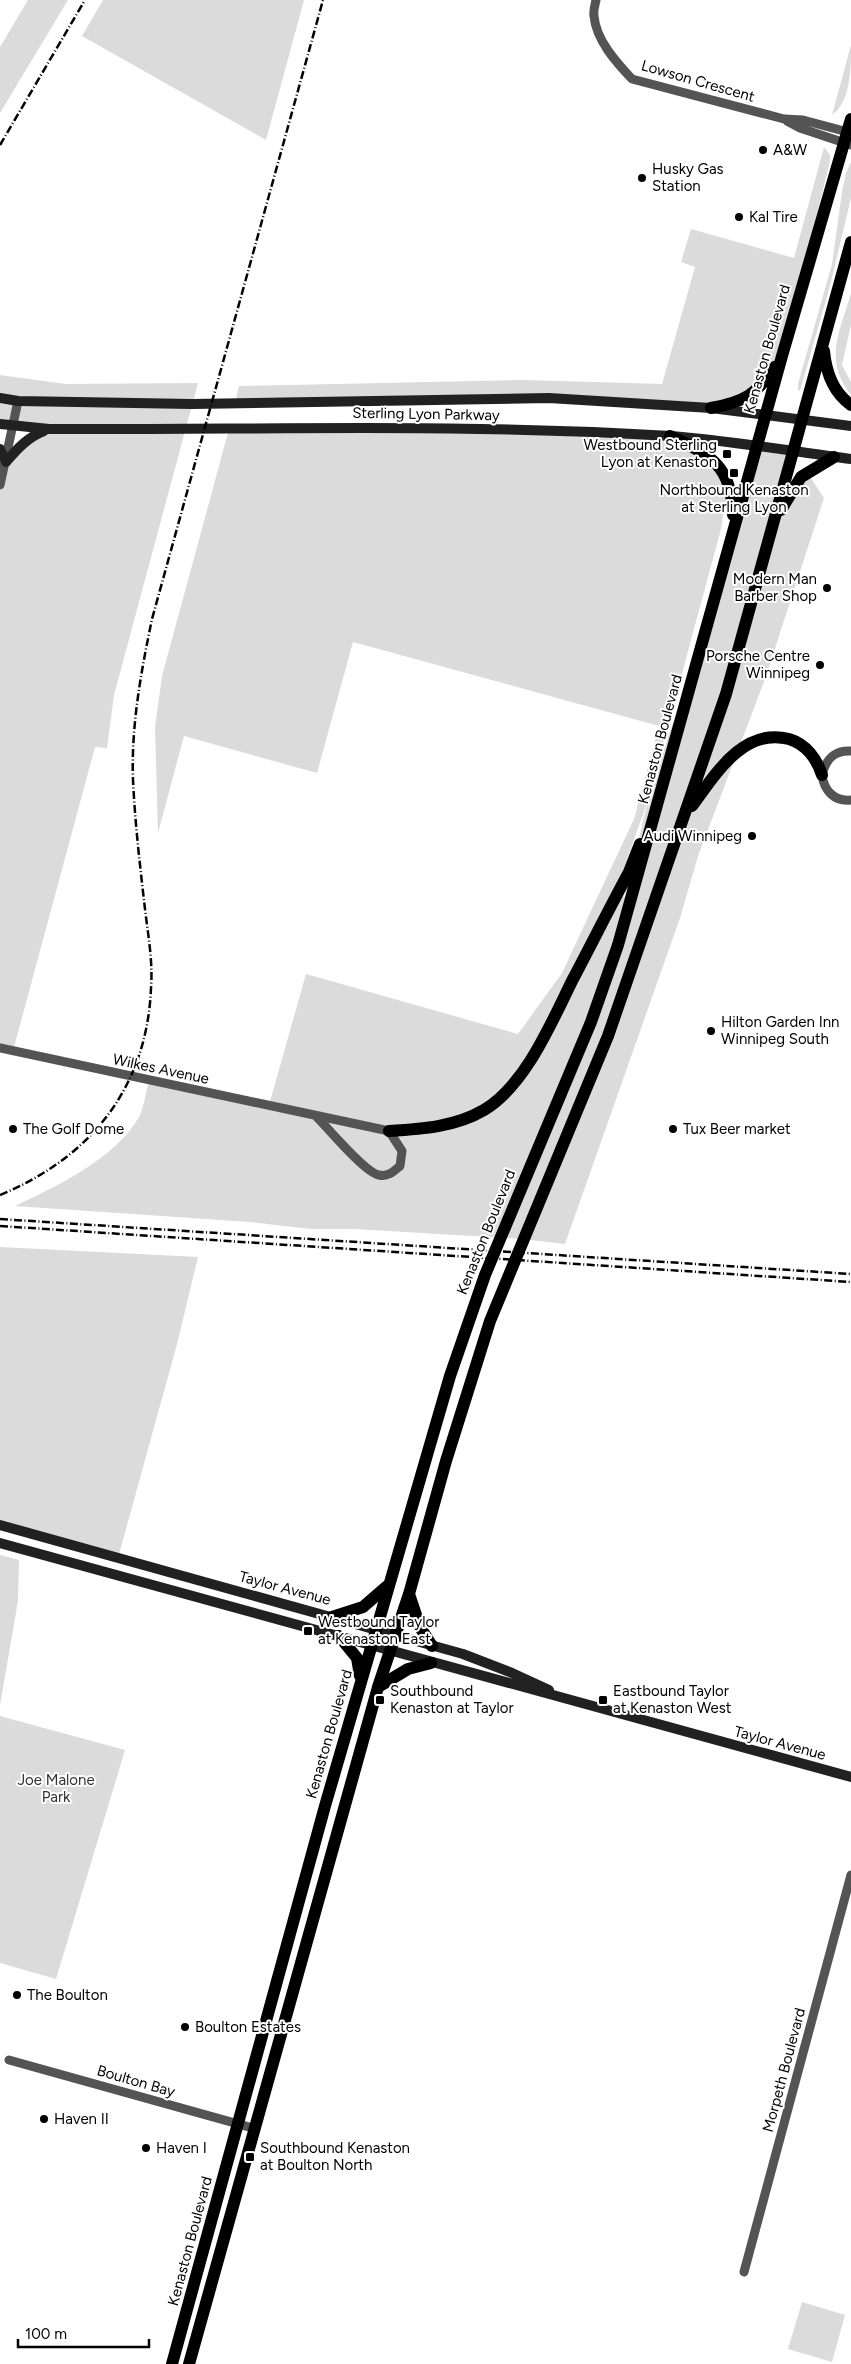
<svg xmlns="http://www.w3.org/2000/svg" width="851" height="2364" font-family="Figtree,sans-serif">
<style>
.green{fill:#dbdbdb;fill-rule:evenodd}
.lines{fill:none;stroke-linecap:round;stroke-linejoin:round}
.street{stroke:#545454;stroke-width:9}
.secondary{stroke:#212121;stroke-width:10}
.primary{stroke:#000;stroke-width:12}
.rail{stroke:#000;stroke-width:2.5;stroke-dasharray:8 2.5 1 2.5;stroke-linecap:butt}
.poi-dot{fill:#000;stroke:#fff;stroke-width:2}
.labels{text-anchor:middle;stroke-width:4;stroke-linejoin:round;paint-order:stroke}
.street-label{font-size:15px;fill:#000;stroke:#fff}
.poi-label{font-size:15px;fill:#000;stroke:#fff;text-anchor:start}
.park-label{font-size:15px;fill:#323232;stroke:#fff}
</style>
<rect width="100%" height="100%" fill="#fff"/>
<path class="green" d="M28 0H68L0 113V47Z
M103 0H304L266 140 82 36Z
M851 45C851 67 851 102 832 115Z
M824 147 830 155V161L782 356 756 391 711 408 549 398 235 403 239 386 524 380 662 384 695 267 681 262 691 229 794 258Z
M851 162V198L830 286 800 391 798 390V384L832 264 842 192 846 173Z
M851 293V325L842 365 851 382V395C823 359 840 332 851 293Z
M0 375 66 384 198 383 114 695 107 748 95 747 13 1051 0 1048V485L6 461 47 430 0 424Z
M229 429 670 436 713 458 726 496 721 529 653 781 715 601 757 444 794 449 773 523 805 469 824 498 765 679 698 856 680 918 565 1244 522 1239 355 1229H311L250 1222 15 1206C57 1186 115 1159 139 1117 144 1107 146 1092 149 1080L317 1117 269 1105 306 974 518 1034 562 973 634 819 659 726 353 642 317 773 184 736 158 833 155 727 162 676ZM648 800 625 897H624L622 895 624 868Z
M0 1247 198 1257 177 1344 118 1558 0 1525Z
M0 1555 19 1560 18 1601 0 1705Z
M0 1716 125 1750 56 1979 0 1963Z
M802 2302 845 2315 832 2362 788 2349Z"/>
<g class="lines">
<path class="street" d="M596 0C595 5 593 11 594 16 596 40 616 62 632 79L784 119 803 120 851 133
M787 121 800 128 851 145
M0 485 18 401
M851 751C834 750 826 759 822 775 824 790 834 802 851 800
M0 1048 389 1131 402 1151 400 1166C393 1172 388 1177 379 1175 365 1173 327 1127 316 1116
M9 2060 256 2129
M744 2272 851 1875"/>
<path class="secondary" d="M0 398 18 401 192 404 549 398 711 408 851 426
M0 424 49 429C256 430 464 423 671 436 732 441 791 451 851 459
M0 449 6 462C17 449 28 437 44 431
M0 1525 463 1654 512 1673 549 1690
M0 1543 851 1777"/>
<path class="primary" d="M824 351C826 372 834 393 851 405
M711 408C744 402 756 395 775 367
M670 436C711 455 732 466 733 515
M781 510 801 477 834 457
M692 806C715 775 743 727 789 739 806 744 817 759 822 775
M389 1131C422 1129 455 1127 484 1110 526 1085 552 1021 573 979 592 943 610 907 629 872L640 844
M409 1594 420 1627 432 1646
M332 1617 363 1607 386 1587
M339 1636 357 1658 360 1676
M378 1687 408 1669 431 1663
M172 2364 325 1806 450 1376 485 1275 591 1022 618 945 782 356 851 119
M189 2364 378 1687 409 1594 446 1461 490 1321 608 1036 726 694 851 242"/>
<path class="rail" d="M0 145 85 0
M0 1195C90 1158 147 1088 151 988 153 961 148 935 145 909 140 866 135 823 133 780 131 726 141 672 152 619L323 0
M0 1219 851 1274
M0 1226 851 1282"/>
</g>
<g class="poi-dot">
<circle cx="763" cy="150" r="5"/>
<circle cx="642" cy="178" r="5"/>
<circle cx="739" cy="217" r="5"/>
<rect x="722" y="449" width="10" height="10" rx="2.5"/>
<rect x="729" y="468" width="10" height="10" rx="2.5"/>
<circle cx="827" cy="588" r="5"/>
<circle cx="820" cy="665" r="5"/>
<circle cx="752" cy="836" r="5"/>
<circle cx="711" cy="1031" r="5"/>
<circle cx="13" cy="1129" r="5"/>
<circle cx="673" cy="1129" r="5"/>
<rect x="303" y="1626" width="10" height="10" rx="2.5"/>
<rect x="375" y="1695" width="10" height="10" rx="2.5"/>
<rect x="598" y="1695" width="10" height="10" rx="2.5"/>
<circle cx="17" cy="1995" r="5"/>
<circle cx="185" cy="2027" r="5"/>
<circle cx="44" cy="2119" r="5"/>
<circle cx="146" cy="2148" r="5"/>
<rect x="245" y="2152" width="10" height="10" rx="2.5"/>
</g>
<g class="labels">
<g class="street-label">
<text transform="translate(698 81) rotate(16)" y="5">Lowson Crescent</text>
<text transform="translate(767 349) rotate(-74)" y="5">Kenaston Boulevard</text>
<text transform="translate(426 414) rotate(1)" y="5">Sterling Lyon Parkway</text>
<text transform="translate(660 739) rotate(-75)" y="5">Kenaston Boulevard</text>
<text transform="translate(161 1069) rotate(12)" y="5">Wilkes Avenue</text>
<text transform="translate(486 1232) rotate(-68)" y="5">Kenaston Boulevard</text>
<text transform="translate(285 1588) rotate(15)" y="5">Taylor Avenue</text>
<text transform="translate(329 1734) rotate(-74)" y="5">Kenaston Boulevard</text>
<text transform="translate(780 1743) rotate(15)" y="5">Taylor Avenue</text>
<text transform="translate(784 2070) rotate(-75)" y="5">Morpeth Boulevard</text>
<text transform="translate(136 2081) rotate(16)" y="5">Boulton Bay</text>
<text transform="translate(190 2241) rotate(-75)" y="5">Kenaston Boulevard</text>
</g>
<g class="poi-label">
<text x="773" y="155">A&amp;W</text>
<text x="652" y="174">Husky Gas<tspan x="652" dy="17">Station</tspan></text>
<text x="749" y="222">Kal Tire</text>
<text x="717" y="450" text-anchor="end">Westbound Sterling<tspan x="717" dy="17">Lyon at Kenaston</tspan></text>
<text x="734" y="495" text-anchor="middle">Northbound Kenaston<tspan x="734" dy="17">at Sterling Lyon</tspan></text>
<text x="817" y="584" text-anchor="end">Modern Man<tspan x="817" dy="17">Barber Shop</tspan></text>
<text x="810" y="661" text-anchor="end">Porsche Centre<tspan x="810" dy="17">Winnipeg</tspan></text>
<text x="742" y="841" text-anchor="end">Audi Winnipeg</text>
<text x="721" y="1027">Hilton Garden Inn<tspan x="721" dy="17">Winnipeg South</tspan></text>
<text x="23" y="1134">The Golf Dome</text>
<text x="683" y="1134">Tux Beer market</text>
<text x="318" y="1627">Westbound Taylor<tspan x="318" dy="17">at Kenaston East</tspan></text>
<text x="390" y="1696">Southbound<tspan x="390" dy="17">Kenaston at Taylor</tspan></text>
<text x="613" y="1696">Eastbound Taylor<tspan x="613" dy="17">at Kenaston West</tspan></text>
<text x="27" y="2000">The Boulton</text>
<text x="195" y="2032">Boulton Estates</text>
<text x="54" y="2124">Haven II</text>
<text x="156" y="2153">Haven I</text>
<text x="260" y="2153">Southbound Kenaston<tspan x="260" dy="17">at Boulton North</tspan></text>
</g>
<g class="park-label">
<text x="56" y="1785">Joe Malone<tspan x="56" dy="17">Park</tspan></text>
</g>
</g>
<path d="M18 2339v8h131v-8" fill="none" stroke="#000000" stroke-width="2.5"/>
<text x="25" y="2339" font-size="15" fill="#000000" stroke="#ffffff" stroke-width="4" paint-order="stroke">100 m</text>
</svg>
